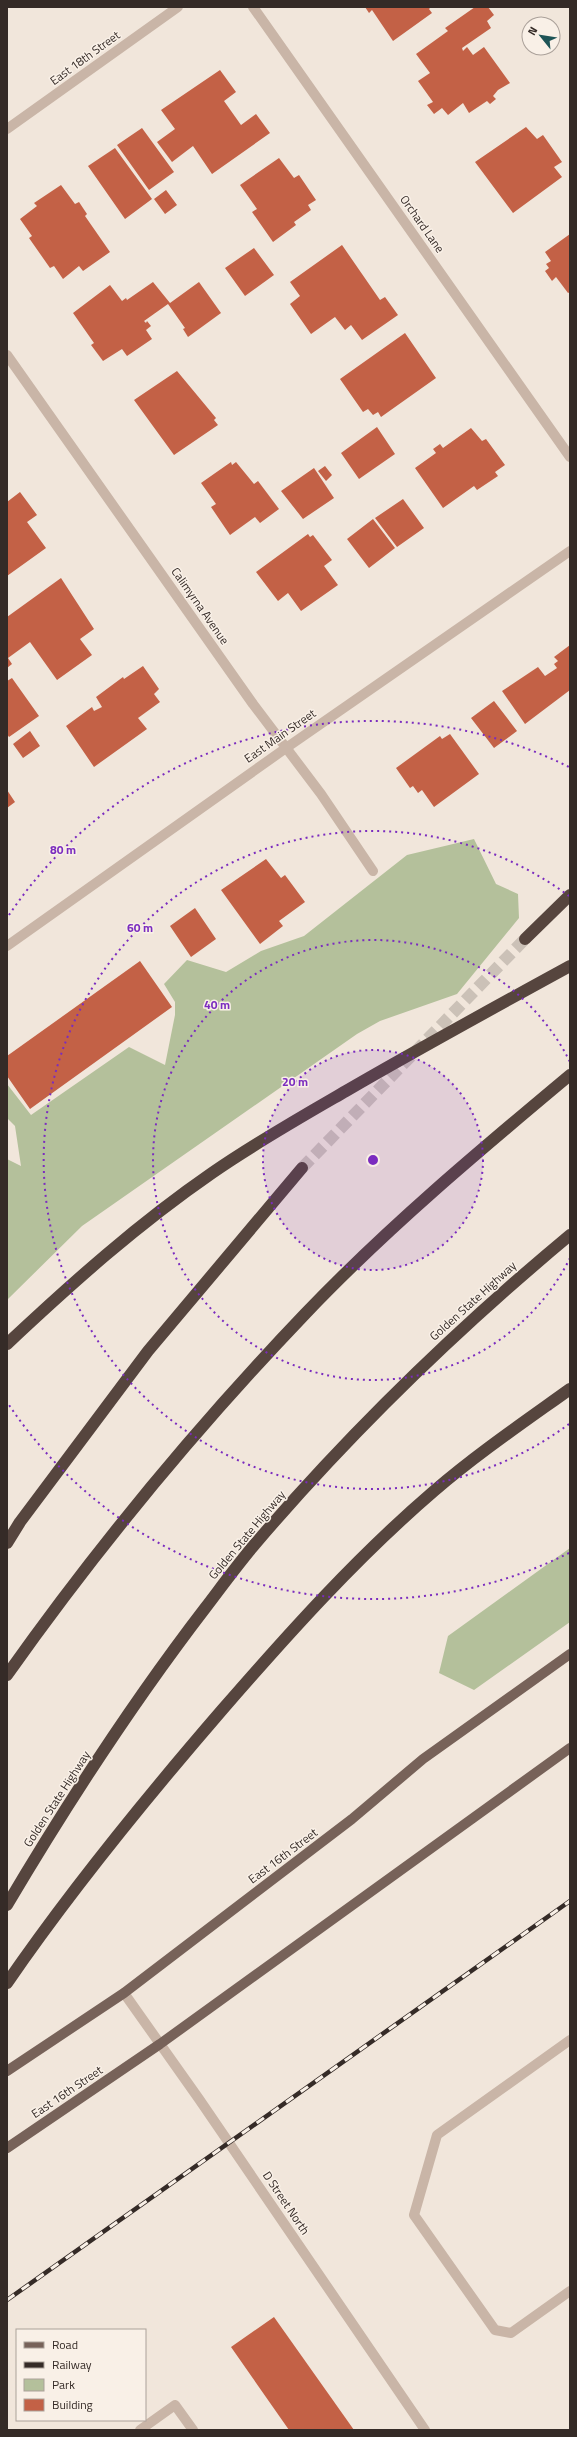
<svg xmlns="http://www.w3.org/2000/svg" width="577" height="2437" font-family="'Titillium Web',sans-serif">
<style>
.green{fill:#b4c09b}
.building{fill:#c36146}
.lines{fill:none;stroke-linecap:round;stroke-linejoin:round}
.motorway-tunnel{stroke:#cbc1b7;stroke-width:12;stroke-dasharray:12 6;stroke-linecap:butt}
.service{stroke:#c9b5a7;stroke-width:10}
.minor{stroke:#c9b5a7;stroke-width:10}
.primary{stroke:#776259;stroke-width:10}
.motorway{stroke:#56453e;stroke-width:12}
.rail-casing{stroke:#352b27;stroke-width:4.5}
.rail{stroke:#f9f0e7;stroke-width:3;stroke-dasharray:9;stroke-linecap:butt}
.ring{fill:none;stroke:#7b2cbf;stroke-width:2;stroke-dasharray:2 4}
.labels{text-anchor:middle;stroke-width:3;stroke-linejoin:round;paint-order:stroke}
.street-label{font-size:12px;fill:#352b27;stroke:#f9f0e7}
.centre{fill:#7b2cbf;stroke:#f9f0e7;stroke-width:2}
.ring-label{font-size:12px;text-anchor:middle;font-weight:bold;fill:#7b2cbf;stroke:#f9f0e7;stroke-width:3;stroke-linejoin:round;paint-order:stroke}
</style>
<rect width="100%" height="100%" fill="#f1e6db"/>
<path class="green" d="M474 839 496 884 518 894 519 918 457 994 380 1021 357 1034 82 1226 7 1300V1159L21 1166 15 1126 7 1118V1084L31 1115 129 1047 165 1065 175 1015V1002L164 984 187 960 226 972 261 951 304 936 407 855Z
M570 1548V1622L474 1690 439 1673 448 1636Z"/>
<path class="building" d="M365 7H431L429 9 432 13 393 41 372 10 369 13Z
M475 7H488L494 15 487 21 491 28 462 48 463 51 467 47 473 55 484 47 510 83 498 90 493 96 496 99 490 104 487 101 469 113 463 103 448 115 442 108 434 114 427 105 433 102 418 81 430 73 416 54 448 31 445 28Z
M220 70 236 92 224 101 241 125 256 114 270 133 212 174 193 146 172 162 157 142 175 129 161 110Z
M526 127 537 139 543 135 562 162 554 167 562 177 513 213 475 162Z
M142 128 174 172 149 190 117 145Z
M115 148 152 199 125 219 88 166Z
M279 158 294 178 299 175 316 200 308 205 311 210 294 222 296 225 273 242 252 212 257 209 240 185Z
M61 185 75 204 79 202 87 214 85 216 110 252 83 271 79 266 63 279 54 266 50 268 29 238 32 236 20 219 37 206 34 203Z
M166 190 177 205 165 214 154 199Z
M570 234V292L568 293 556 277 552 281 545 271 549 268 546 264 551 261 545 252Z
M342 245 380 300 385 297 398 315 362 340 351 325 345 330 335 317 311 334 290 304 300 296 290 282Z
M254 248 274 275 245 296 225 268Z
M153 282 170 303 199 282 221 313 188 337 183 329 185 328 168 304 144 321 146 323 147 321 151 326 146 330 152 339 127 356 122 349 103 361 91 345 94 343 73 313 110 285 122 301 126 298 127 300Z
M405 333 436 378 381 417 378 412 373 415 368 409 363 412 340 379Z
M177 371 216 418 214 420 218 425 174 455 134 400Z
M377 427 395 454 359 479 341 453Z
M471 428 482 441 486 439 505 465 495 472 498 476 477 490 474 486 443 508 415 468 436 453 433 449 440 444 443 448Z
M231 462 232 465 236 462 254 484 258 481 279 509 260 523 255 517 230 535 211 507 216 504 201 483Z
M325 466 332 475 326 481 318 471Z
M314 468 334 498 303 519 281 491Z
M20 492 37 515 27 522 46 548 7 576V502Z
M403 499 424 528 397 547 375 518Z
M373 519 395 548 369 568 347 539Z
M308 534 310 537 313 535 332 560 324 566 338 585 301 611 288 593 278 601 256 572Z
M61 578 94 629 80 639 92 655 57 680 30 642 8 658 12 664 7 668V617Z
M570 645V690L525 724 502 691 538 667 545 676 557 668 554 664 558 661 554 657Z
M143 666 159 689 154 694 160 702 138 718 147 729 94 767 66 726 92 707 94 711 102 707 96 697 123 677 124 679Z
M12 678 39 716 9 737 7 734V681Z
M494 701 517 731 494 748 471 718Z
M30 731 40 746 23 758 13 744Z
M450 734 479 774 434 807 422 790 418 793 413 786 410 788 396 768 440 736 442 739Z
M7 790 15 802 7 808Z
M266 859 281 878 285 875 305 902 279 921 283 926 260 944 221 890Z
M195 908 216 939 191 957 170 926Z
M140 961 172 1007 30 1109 7 1076V1056Z
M274 2317 354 2430H289L231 2347Z"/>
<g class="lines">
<path class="motorway-tunnel" d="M302 1168 525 939"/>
<path class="service" d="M570 2040 437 2135 414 2215 495 2330 511 2333 570 2291
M140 2430 175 2405 193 2430"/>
<path class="minor" d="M253 7 570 457
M7 129 178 7
M7 355 253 704 321 794 373 871
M7 946 286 748 570 551
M124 1993 199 2099 425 2430"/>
<path class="primary" d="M7 2071 124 1993 352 1819 423 1759 570 1654
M7 2148 160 2044 570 1748"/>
<path class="motorway" d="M525 939 570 895
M7 1344C72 1283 138 1224 212 1173 255 1143 301 1117 346 1091 420 1048 495 1007 570 966
M7 1543 20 1522 148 1351 302 1168
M7 1675C97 1548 197 1427 305 1314 387 1228 479 1151 570 1075
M7 1905C68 1802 133 1702 206 1607 222 1586 238 1564 255 1544 351 1432 457 1329 570 1235
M7 1983C73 1887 146 1798 222 1710 289 1633 357 1557 434 1491 477 1454 524 1422 570 1389"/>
<g class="rail-casing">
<path id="rail" d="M7 2300 570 1901"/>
</g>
<use href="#rail" class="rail"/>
</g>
<circle cx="373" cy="1160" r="110" fill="#7b2cbf" fill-opacity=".12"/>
<g class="ring">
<circle cx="373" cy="1160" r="110"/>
<path d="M570 1258A220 220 0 1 1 570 1062"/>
<path d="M569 1424A329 329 0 1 1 569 896"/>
<path d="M569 1553A439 439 0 0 1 9 1405M9 915A439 439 0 0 1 569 767"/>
</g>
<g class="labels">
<g class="street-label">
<text transform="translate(85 58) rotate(-36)" y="4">East 18th Street</text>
<text transform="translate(422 224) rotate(55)" y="4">Orchard Lane</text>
<text transform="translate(200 606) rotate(55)" y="4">Calimyrna Avenue</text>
<text transform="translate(280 736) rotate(-35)" y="4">East Main Street</text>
<text transform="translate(473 1301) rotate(-42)" y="4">Golden State Highway</text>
<text transform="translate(247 1535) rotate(-50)" y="4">Golden State Highway</text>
<text transform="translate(57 1799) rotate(-57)" y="4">Golden State Highway</text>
<text transform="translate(283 1856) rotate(-37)" y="4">East 16th Street</text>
<text transform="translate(67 2092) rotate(-34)" y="4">East 16th Street</text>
<text transform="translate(286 2203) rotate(56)" y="4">D Street North</text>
</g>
</g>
<circle cx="373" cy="1160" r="6" class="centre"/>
<g class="ring-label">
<text x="63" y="854">80 m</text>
<text x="140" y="932">60 m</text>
<text x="217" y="1009">40 m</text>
<text x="295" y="1086">20 m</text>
</g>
<rect width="577" height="2437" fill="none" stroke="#352b27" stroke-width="16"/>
<rect x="16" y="2329" width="130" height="92" fill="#f9f0e7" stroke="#aba19a"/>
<rect x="24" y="2342" width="20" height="6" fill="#776259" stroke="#aba19a"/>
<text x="52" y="2349" font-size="12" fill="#352b27">Road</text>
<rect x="24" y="2362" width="20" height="6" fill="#352b27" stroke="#aba19a"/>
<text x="52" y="2369" font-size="12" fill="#352b27">Railway</text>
<rect x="24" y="2379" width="20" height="12" fill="#b4c09b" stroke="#aba19a"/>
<text x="52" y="2389" font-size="12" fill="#352b27">Park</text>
<rect x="24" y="2399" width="20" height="12" fill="#c36146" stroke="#aba19a"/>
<text x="52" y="2409" font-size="12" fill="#352b27">Building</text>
<g transform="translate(541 36) rotate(300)"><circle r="19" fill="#f9f0e7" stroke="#aba19a"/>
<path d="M0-3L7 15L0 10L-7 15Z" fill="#1e5456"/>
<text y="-6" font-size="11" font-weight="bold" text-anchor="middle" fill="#352b27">N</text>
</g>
</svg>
